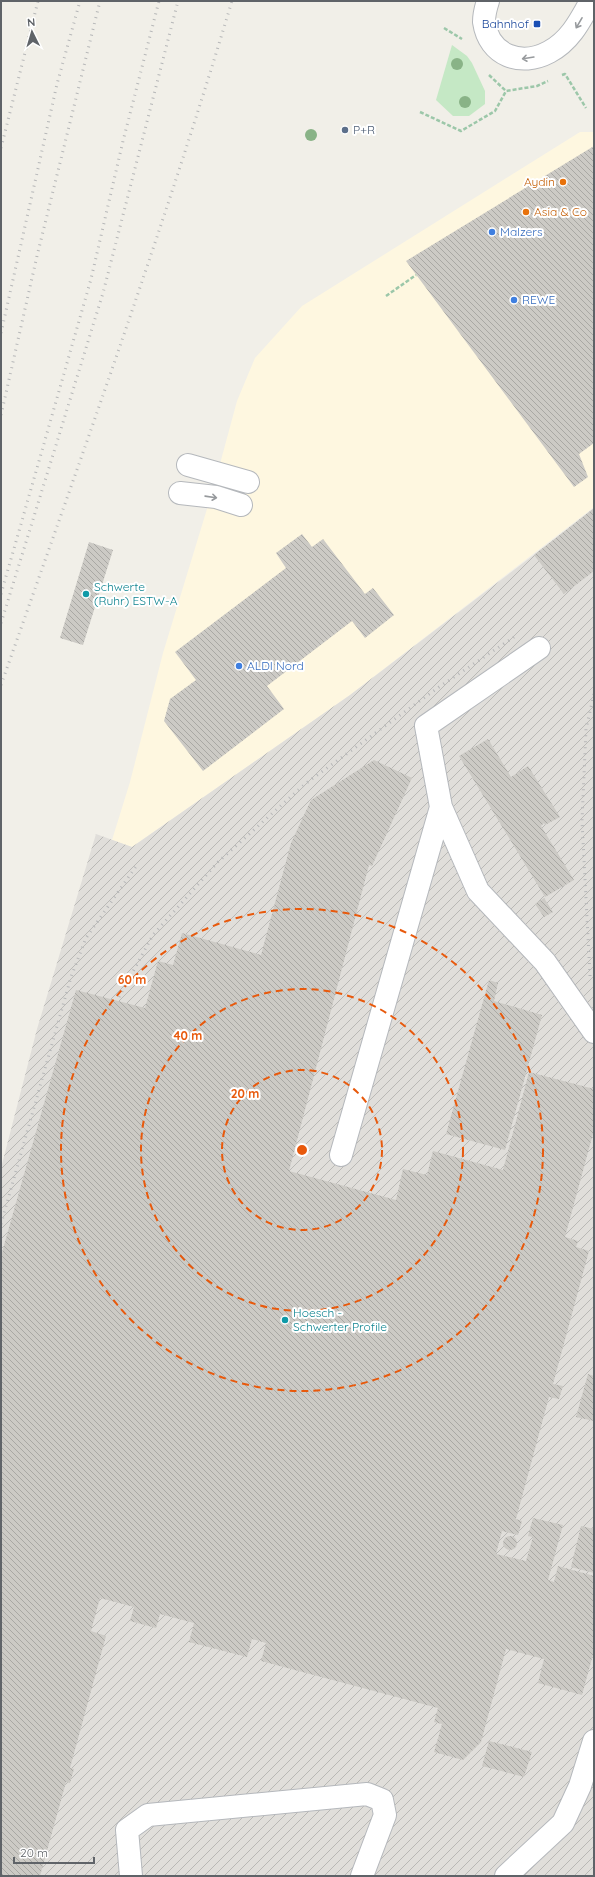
<svg xmlns="http://www.w3.org/2000/svg" width="595" height="1877" font-family="Quicksand,sans-serif">
<style>
.commercial{fill:#fef7e0}
.industrial{fill:url(#industrial-furrows)}
.grass{fill:#c5e8c5}
.building{fill:url(#building-back-hatch)}
.lines{fill:none;stroke-linecap:round;stroke-linejoin:round}
.minor-casing{stroke:#b5b8bc;stroke-width:24}
.path{stroke:#9cc7a9;stroke-width:2.5;stroke-dasharray:4 2;stroke-linecap:butt}
.minor{stroke:#fff;stroke-width:22}
.rail{stroke:#b6b7b8;stroke-width:3;stroke-dasharray:1 5;stroke-linecap:butt}
.tree{fill:#89b387}
.oneway{stroke:#979a9d}
.ring{fill:none;stroke:#e8590c;stroke-width:2;stroke-dasharray:7 5}
.transit-dot{fill:#1a4fb4;stroke:#fff;stroke-width:1.5}
.service-dot{fill:#5c6f8a;stroke:#fff;stroke-width:1.5}
.food-dot{fill:#e8710a;stroke:#fff;stroke-width:1.5}
.shop-dot{fill:#3f7fe0;stroke:#fff;stroke-width:1.5}
.culture-dot{fill:#0f9aa8;stroke:#fff;stroke-width:1.5}
.labels{text-anchor:middle;stroke-width:4;stroke-linejoin:round;paint-order:stroke}
.transit-label{font-size:12px;fill:#164399;stroke:#fff;text-anchor:end}
.service-label{font-size:12px;fill:#4e5e75;stroke:#fff;text-anchor:start}
.food-label{font-size:12px;fill:#c56008;stroke:#fff;text-anchor:end}
.shop-label{font-size:12px;fill:#366cbe;stroke:#fff;text-anchor:start}
.culture-label{font-size:12px;fill:#0d838f;stroke:#fff;text-anchor:start}
.centre{fill:#e8590c;stroke:#fff;stroke-width:2}
.ring-label{font-size:12px;text-anchor:middle;font-weight:bold;fill:#e8590c;stroke:#fff;stroke-width:4;stroke-linejoin:round;paint-order:stroke}
</style>
<defs>
<pattern id="industrial-furrows" width="10" height="10" patternUnits="userSpaceOnUse"><rect width="10" height="10" fill="#e0deda"/><path d="M-1 1l2-2M0 10L10 0M9 11l2-2" fill="none" stroke="#b9b8b5"/></pattern>
<pattern id="building-back-hatch" width="6" height="6" patternUnits="userSpaceOnUse"><rect width="6" height="6" fill="#cccac5"/><path d="M-1 5l2 2M0 0l6 6M5-1l2 2" fill="none" stroke="#a9a8a4"/></pattern>
</defs>
<rect width="100%" height="100%" fill="#f1efe8"/>
<path class="commercial" d="M580 132H594V507L350 695 132 847 112 840 130 782 163 653 214 486 237 401 255 358 302 306Z"/>
<path class="industrial" d="M594 509V1876H1V1168L37 1029 96 834 132 847 350 695Z"/>
<path class="grass" d="M452 45 467 56 472 63 485 91V104L469 116H453L436 100Z"/>
<path class="building" d="M594 146V443L579 454 588 477 574 487 406 261Z
M594 508V571L564 594 534 555Z
M302 534 312 547 323 539 365 594 373 588 394 615 365 638 352 621 267 686 284 709 203 771 164 721 170 699 196 680 175 652 286 568 276 553Z
M89 542 113 550 83 645 60 638Z
M488 739 511 777 528 766 560 817 545 825 544 823 541 826 574 880 545 897 459 756Z
M374 760 412 778 372 866 369 865 289 1171 396 1200 403 1169 427 1175 433 1151 503 1170 529 1072 594 1089V1130L565 1237 578 1241 576 1247 589 1251 553 1384 563 1386 559 1399 549 1397 516 1519 522 1521 518 1535 502 1531 496 1554 526 1561 533 1537 528 1536 533 1518 563 1525 548 1580 554 1582 558 1566 594 1576V1651L582 1695 538 1683 544 1659 506 1649 481 1742 463 1760 434 1752 442 1724 434 1722 438 1708 261 1661 266 1643 252 1639 247 1657 189 1642 194 1623 160 1614 156 1628 130 1621 134 1607 100 1598 91 1631 106 1636 70 1768 74 1769 70 1783 66 1782 40 1876H1V1256L76 990 145 1008 158 961 173 965 182 933 261 955 291 843 311 800Z
M544 898 553 912 544 917 535 904Z
M489 980 498 983 494 1001 542 1015 505 1150 446 1134Z
M588 1374 594 1376V1421L576 1417Z
M581 1526 594 1529V1573L571 1567Z
M503 1543a7 7 0 1 1 14 0a7 7 0 1 1-14 0Z
M489 1741 532 1752 524 1777 482 1766Z"/>
<g class="lines">
<g class="minor-casing">
<path id="minor" d="M488 1C486 7 484 16 484 22 489 56 521 67 549 52 570 41 580 21 591 1
M188 465 248 482
M180 493 216 497 241 505
M539 648 426 726 441 807 478 891 545 962 594 1032
M341 1155 441 807
M131 1876 127 1830 148 1815 367 1794 382 1800 385 1815 362 1876
M506 1876 563 1823 580 1786 594 1741"/>
</g>
<path class="path" d="M444 28 462 39
M489 75 506 91 537 86 548 81
M562 75 565 74 586 108
M420 112 461 131 495 111 506 91
M386 296 416 275"/>
<use href="#minor" class="minor"/>
<path class="rail" d="M1 148 38 1
M1 333 57 84 80 1
M1 415 37 256 100 1
M1 594 91 279 123 141 159 1
M1 623 103 293 178 1
M1 685C81 458 163 231 232 1
M590 976 582 821 586 729 594 694
M119 997 153 935 218 862 305 784 439 687 514 637
M1 1224 71 977 86 938 137 865"/>
</g>
<g class="tree">
<circle cx="457" cy="64" r="6"/>
<circle cx="465" cy="102" r="6"/>
<circle cx="311" cy="135" r="6"/>
</g>
<defs><path id="oneway-shaft" d="M-6 0H5M1.5-3L5.5 0L1.5 3" fill="none" stroke-width="1.6" stroke-linecap="round" stroke-linejoin="round"/></defs>
<g class="oneway">
<use href="#oneway-shaft" transform="translate(579 23) rotate(120)"/>
<use href="#oneway-shaft" transform="translate(528 58) rotate(171)"/>
<use href="#oneway-shaft" transform="translate(211 497) rotate(8)"/>
</g>
<g class="ring">
<circle cx="302" cy="1150" r="80"/>
<circle cx="302" cy="1150" r="161"/>
<circle cx="302" cy="1150" r="241"/>
</g>
<rect class="transit-dot" x="533" y="20" width="8" height="8" rx="2"/>
<circle class="service-dot" cx="345" cy="130" r="4"/>
<g class="food-dot">
<circle cx="563" cy="182" r="4"/>
<circle cx="526" cy="212" r="4"/>
</g>
<g class="shop-dot">
<circle cx="492" cy="232" r="4"/>
<circle cx="514" cy="300" r="4"/>
<circle cx="239" cy="666" r="4"/>
</g>
<g class="culture-dot">
<circle cx="86" cy="594" r="4"/>
<circle cx="285" cy="1320" r="4"/>
</g>
<g class="labels">
<g class="transit-label">
<text x="529" y="28">Bahnhof</text>
</g>
<g class="service-label">
<text x="353" y="134">P+R</text>
</g>
<g class="food-label">
<text x="555" y="186">Aydin</text>
<text x="534" y="216" text-anchor="start">Asia &amp; Co</text>
</g>
<g class="shop-label">
<text x="500" y="236">Malzers</text>
<text x="522" y="304">REWE</text>
<text x="247" y="670">ALDI Nord</text>
</g>
<g class="culture-label">
<text x="94" y="591">Schwerte<tspan x="94" dy="14">(Ruhr) ESTW-A</tspan></text>
<text x="293" y="1317">Hoesch -<tspan x="293" dy="14">Schwerter Profile</tspan></text>
</g>
</g>
<circle cx="302" cy="1150" r="6" class="centre"/>
<g class="ring-label">
<text x="132" y="984">60 m</text>
<text x="188" y="1040">40 m</text>
<text x="245" y="1098">20 m</text>
</g>
<rect width="595" height="1877" fill="none" stroke="#5f6368" stroke-width="4"/>
<g transform="translate(32 32) rotate(355)" stroke="#ffffff" stroke-width="3" paint-order="stroke">
<path d="M0-3L7 15L0 10L-7 15Z" fill="#5f6368"/>
<text y="-6" font-size="11" font-weight="bold" text-anchor="middle" fill="#5f6368">N</text>
</g>
<path d="M14 1857v6h80v-6" fill="none" stroke="#5f6368" stroke-width="2"/>
<text x="20" y="1857" font-size="12" fill="#5f6368" stroke="#ffffff" stroke-width="3" paint-order="stroke">20 m</text>
</svg>
